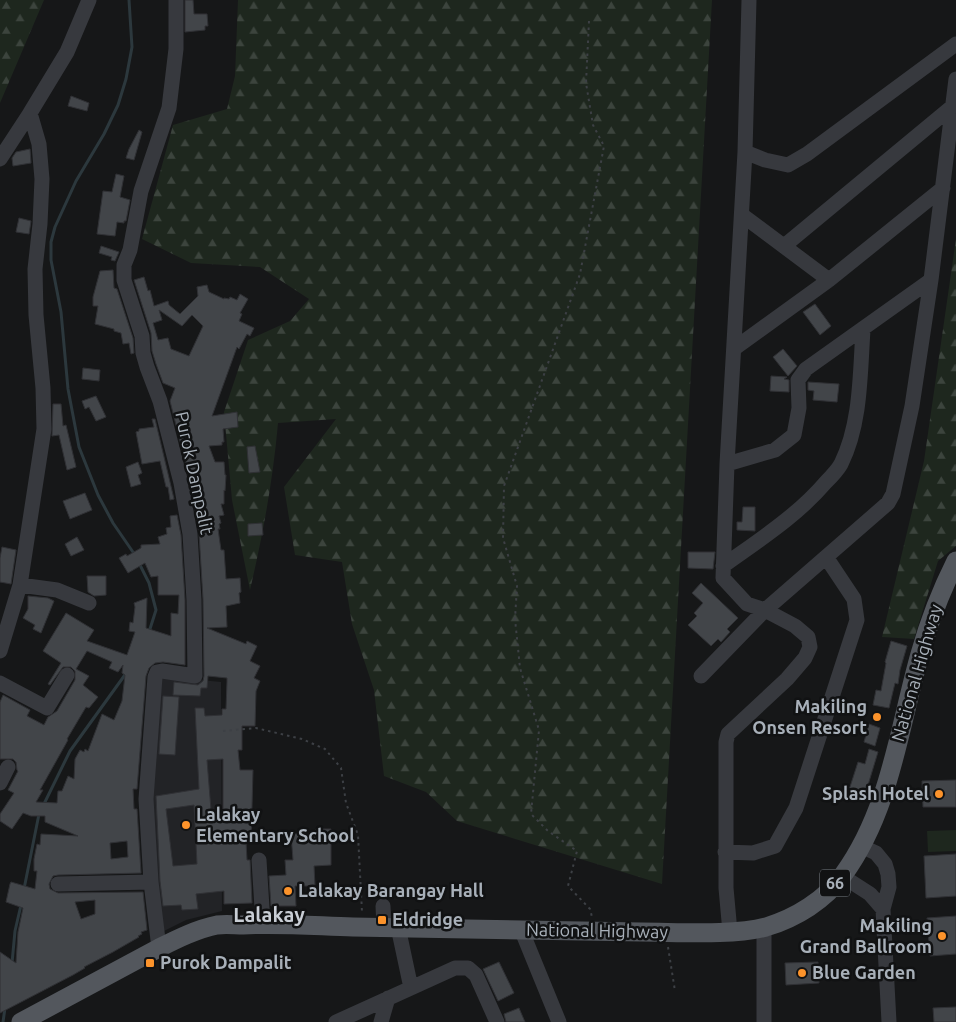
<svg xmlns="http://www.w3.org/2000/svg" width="956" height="1022" font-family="Ubuntu,sans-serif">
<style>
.built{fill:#222326}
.grass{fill:#1e271e}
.forest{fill:url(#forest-firs)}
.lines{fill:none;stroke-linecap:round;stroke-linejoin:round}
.stream{stroke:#2c383d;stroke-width:3}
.building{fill:#424549;stroke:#303135;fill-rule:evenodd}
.path{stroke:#3d4045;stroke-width:2;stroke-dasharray:2.5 4;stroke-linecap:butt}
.minor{stroke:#37393e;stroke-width:15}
.major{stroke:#53575d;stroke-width:19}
.poi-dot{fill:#fc932b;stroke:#111213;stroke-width:2}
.labels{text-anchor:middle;stroke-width:5;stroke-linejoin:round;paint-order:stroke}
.shield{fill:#111213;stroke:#7b8187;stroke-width:1}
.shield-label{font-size:16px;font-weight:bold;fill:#a8b0b9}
.street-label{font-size:18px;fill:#a8b0b9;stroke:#111213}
.poi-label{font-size:18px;font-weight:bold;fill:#a8b0b9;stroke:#111213;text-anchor:start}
.quarter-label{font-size:20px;font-weight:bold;fill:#c9ced5;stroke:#111213}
</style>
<defs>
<pattern id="forest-firs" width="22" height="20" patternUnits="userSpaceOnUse" patternTransform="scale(1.25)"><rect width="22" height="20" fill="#1e271e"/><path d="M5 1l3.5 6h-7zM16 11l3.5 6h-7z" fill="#3c443d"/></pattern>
</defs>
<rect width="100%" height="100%" fill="#161718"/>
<path class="built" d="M160 676 221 682 222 911 186 920 158 934 148 796Z"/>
<path class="grass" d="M956 830V851L928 852 927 831Z"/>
<path class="forest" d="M0 0H44L0 103Z
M238 0H712L662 884 457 821 426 792 384 776 374 690 352 624 342 562 295 555 284 487 336 419 278 423C273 480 263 534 250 590L232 500 224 412 248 340 290 321 309 299 260 267 191 263 142 239 173 125 227 109 235 76Z
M956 239V546L938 561 914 639 882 637 924 461Z"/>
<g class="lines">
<path class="stream" d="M129 0 132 47 126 79 118 105 104 134 76 181 55 227 51 242V260L61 312 68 389 79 447 98 495 113 523 135 555
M139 563 149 583 156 610 149 632
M43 806 70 751 127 672
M24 889 39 814
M12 963 15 931 21 905
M3 1022 5 1008"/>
</g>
<path class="building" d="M185 0H193L194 14H207L208 26H205V30L185 32Z
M71 96 89 103 87 111 68 106Z
M139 130 142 132 134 160 126 158 129 149Z
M30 149 31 163 13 166 12 158 16 152Z
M116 174 124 176 120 197 130 200 126 221H124V223L117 222 115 236 97 234 103 191 112 192Z
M19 218 31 221 29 234 16 232Z
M101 246 119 252 115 261 111 260 112 257 99 253Z
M113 270 114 288 117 289 133 338 134 353 131 354 129 343 123 344 121 333 114 331V329L95 324 98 306H93V297L100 271Z
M144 277 148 291 150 290 154 306 168 301 169 305 180 314 198 296 197 287 207 285 209 292 224 299V298L229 299 230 297 237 300 240 294 248 299 240 313 242 314 239 321 254 328 250 336 247 334 239 349 237 347 212 416 237 412 238 427 223 429 224 442H222V445L209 446 215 462H224L225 475H226L225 491 224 490V504H221L224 515 219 516 221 523 219 524 220 529H218L221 550H224L226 579 240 578 241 592 239 593 240 603 226 606 227 627 207 628 246 644 247 641 257 646 250 661 260 666 254 678 260 681 256 691 255 726H242V750H238L240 770H253L251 842H246L247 860H250L252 903 224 904V891L196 894 198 909 182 910 181 905 163 906 160 881 156 796 199 789 195 708H204L205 716 222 715V709H226L227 682V678L208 676 207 688H201L200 696 173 695 174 682 198 685 203 681 204 676 203 599 199 533 190 481 170 401 175 388 163 383 156 364 152 351 151 333 134 280ZM159 310 182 326 192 315 203 326 189 356 171 349 168 338 158 340 153 323 162 320ZM223 759V821L212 822 207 760ZM194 805 197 864 173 866 166 809Z
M815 304 831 326 820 335 803 312Z
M783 349 797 366 788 376 773 357Z
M83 368 100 370 99 381 82 379Z
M771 376 787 377 784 379 789 380V392L770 391Z
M808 382 839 384 837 402 813 400 814 391 808 390Z
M96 396 106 417 96 421 89 407 85 409 82 401Z
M53 404H61L63 426 66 425 76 467 67 470 59 435 52 436Z
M152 419H155L174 499 170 500 168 487H166L160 461 142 464 136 432 139 431V429L154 427Z
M255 446 260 472 249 473 247 447Z
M138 462 142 473 138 475 141 484 131 487 126 467Z
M85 493 92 510 70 519 63 501Z
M743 507H755V531L737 530V522H742Z
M177 515 181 535 185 600V665L163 662 155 663 149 668 146 676 137 789H133L134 809H137L141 873 58 875 53 876 49 884 50 889 58 893 143 892 147 930 141 932 142 934 138 936 139 937 113 952 84 967 85 968 73 975 0 1013V952L16 963 18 932 23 908 6 902 10 884 11 882 35 889 37 871H34V859L37 844 40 845 41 834 78 836 45 822V816H31L23 813 12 829 0 821V814L14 793 8 790 18 771 17 770 16 762 13 759H0V702L3 695 30 710 27 716 44 725 48 717 57 711 75 680V671L71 667H63L50 685 48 684 61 663 43 651 66 613 94 630 87 641 127 655 135 632 129 631 130 622 133 623 135 607 134 603 147 598 146 628 171 636V613L178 614 179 595H158V576L151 577 145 563 128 573 119 558 126 554 127 556 141 548V545L160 544 158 537 167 534 166 528 171 527 170 516ZM87 651 112 662 109 668 118 672 123 665 122 673 125 675 122 701 114 720 102 714 88 751 85 749 84 752 80 750 75 759 74 779 68 776 62 791H58L57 803 36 802 43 790H40L68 740 67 739 86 707 89 708 98 697 83 685 89 676 76 669ZM127 841 128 857 111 859 110 843ZM95 900V914L81 919 75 902Z
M262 523 263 535 248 536V524Z
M77 537 84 550 71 556 65 544Z
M2 547 16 550 11 584 0 582V558Z
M688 552H715L713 569 688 568Z
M87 576H106V595L94 596 88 592Z
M701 583 738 618 727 629 730 632 721 642 718 639 711 646 688 625 697 616 694 613 703 603 692 593Z
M28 596 48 598 54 601 41 633 33 629 35 625 23 618 28 609Z
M891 641 907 646 900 670 898 684 895 683 889 708 873 705 876 690 881 691 886 663 885 662Z
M163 696 179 697 175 755 159 754Z
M869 724 880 728 875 746 864 742Z
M869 749 878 752 865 795 849 790 858 762 865 764Z
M956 780V807H923L922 781Z
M316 829H331V865L314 866 315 886H295L296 906H271L269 876 286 875 285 860H293L291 834 316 832Z
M956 854V896L926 898 924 856Z
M956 916V954L930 956 927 918Z
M499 962 514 993 498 1001 483 969Z
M818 962 819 983 786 985 785 963Z
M956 1007V1022H934L933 1008Z
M519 1008 525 1022H506L504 1014Z"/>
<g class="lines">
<path class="path" d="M589 21 586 83 593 125 604 146 580 274 504 486 503 538 517 586 515 619 520 668 539 730 531 814 548 831 577 851 568 886 590 909 592 917
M223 731 256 728 302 739 325 749 341 768 346 803 358 835 362 912
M668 947 675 991"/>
<path class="minor" d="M745 152 765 160 788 165 807 154 956 44
M0 159 30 113
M742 215 829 280
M784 246 953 106
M735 348 829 280 943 188
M727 464 775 450 794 435 799 408 798 380 806 369 931 280
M723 566C759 540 797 516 826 482 831 477 837 471 841 464 861 424 860 374 863 330
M20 585 57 590 89 603
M0 651 20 585 44 429 43 388 36 315 35 269 40 224 42 179 39 144 30 113 67 52 89 0
M701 676 765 610 888 503 893 494 912 406 931 280 956 79
M0 683 47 708 67 675
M0 783 8 767
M861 846 876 853 885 864 888 874 889 887 883 909 889 1022
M725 852 753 853 775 846 796 808 857 620 854 599 826 557
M259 860 263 924
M842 876 870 894 883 909
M58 884 151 882
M383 906 384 927
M398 927 411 988
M764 928V1022
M521 929 559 1022
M730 932 726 888V742L728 734 787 679 805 658 810 647 808 637 795 626 765 610 747 604 723 578 727 464 745 152 749 0
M159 948 151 882 146 799 155 677 157 672 162 671 195 676 194 600 190 534 181 483 160 401 147 367 143 353 142 336 124 280V265L130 250 141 191 169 108 176 49V0
M336 1022 455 968H468L476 975 497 1022
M381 1022 388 998"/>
<path class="major" d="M21 1022 159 948C177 939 197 929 217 925 226 924 235 925 243 925 280 923 317 926 353 927 449 929 545 931 641 932 677 932 733 936 766 927 796 918 825 900 843 875 890 811 899 728 920 654 929 622 941 591 956 561"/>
</g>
<g class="poi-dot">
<circle cx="877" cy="717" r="5"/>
<circle cx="939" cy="794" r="5"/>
<circle cx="186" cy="825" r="5"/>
<circle cx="288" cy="891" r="5"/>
<rect x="377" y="915" width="10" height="10" rx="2.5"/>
<circle cx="942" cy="936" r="5"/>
<rect x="145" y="958" width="10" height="10" rx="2.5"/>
<circle cx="802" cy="973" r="5"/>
</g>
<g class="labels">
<rect class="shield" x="820" y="869.5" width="30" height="27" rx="4"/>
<g class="shield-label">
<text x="835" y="889">66</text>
</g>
<g class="street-label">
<text transform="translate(194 473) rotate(78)" y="6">Purok Dampalit</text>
<text transform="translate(917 673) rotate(-74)" y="6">National Highway</text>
<text transform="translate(597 931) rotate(1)" y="6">National Highway</text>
</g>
<g class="poi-label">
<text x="867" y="713" text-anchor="end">Makiling<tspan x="867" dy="21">Onsen Resort</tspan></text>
<text x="929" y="800" text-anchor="end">Splash Hotel</text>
<text x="196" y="821">Lalakay<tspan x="196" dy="21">Elementary School</tspan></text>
<text x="298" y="897">Lalakay Barangay Hall</text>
<text x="392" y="926">Eldridge</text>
<text x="932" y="932" text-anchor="end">Makiling<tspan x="932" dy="21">Grand Ballroom</tspan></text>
<text x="160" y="969">Purok Dampalit</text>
<text x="812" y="979">Blue Garden</text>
</g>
<g class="quarter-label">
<text x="269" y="922">Lalakay</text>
</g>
</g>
</svg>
